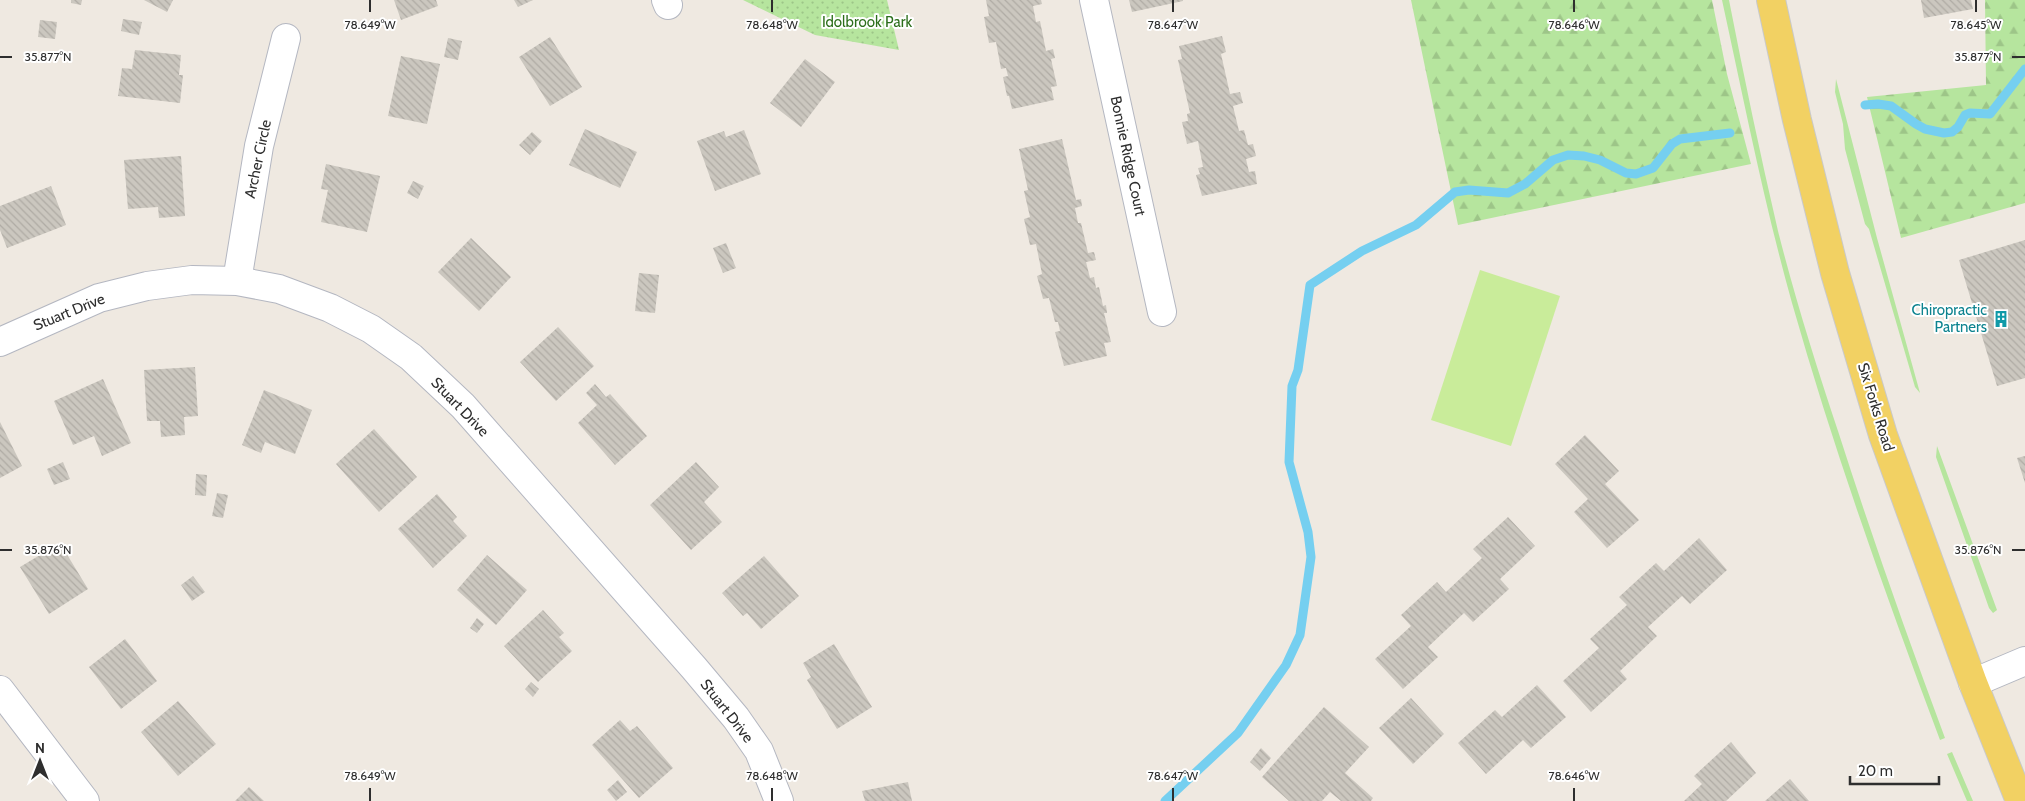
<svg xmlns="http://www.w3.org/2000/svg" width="2025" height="801" font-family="Cabin,sans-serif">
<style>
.grass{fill:#b6e59e}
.forest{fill:url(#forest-firs)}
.park{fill:url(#park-dots)}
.pitch{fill:#c9ec9a}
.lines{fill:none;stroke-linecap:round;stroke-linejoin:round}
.stream{stroke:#75cff0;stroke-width:9}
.building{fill:url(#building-back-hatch)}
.minor-casing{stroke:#b4b7c1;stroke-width:30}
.major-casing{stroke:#c9c9c9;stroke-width:30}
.minor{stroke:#fff;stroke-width:28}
.major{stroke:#f2d163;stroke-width:28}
.ticks{fill:none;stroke:#2e2e2e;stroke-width:2}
.labels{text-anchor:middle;stroke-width:4;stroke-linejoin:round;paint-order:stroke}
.park-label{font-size:15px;fill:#2c6e1b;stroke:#fff}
.street-label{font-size:15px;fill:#2e2e2e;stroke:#fff}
.culture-label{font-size:15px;fill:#0d838f;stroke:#fff;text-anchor:end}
.ticks-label{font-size:12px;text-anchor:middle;fill:#2e2e2e;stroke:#fff;stroke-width:4;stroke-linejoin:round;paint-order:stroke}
</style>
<defs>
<pattern id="forest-firs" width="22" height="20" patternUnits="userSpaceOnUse" patternTransform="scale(1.25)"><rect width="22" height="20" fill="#b6e59e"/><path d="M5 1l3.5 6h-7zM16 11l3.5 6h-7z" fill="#9dc588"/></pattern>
<pattern id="park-dots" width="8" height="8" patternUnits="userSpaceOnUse" patternTransform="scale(1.25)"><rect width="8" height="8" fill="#b6e59e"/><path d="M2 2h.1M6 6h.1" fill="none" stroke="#9dc588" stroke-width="1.8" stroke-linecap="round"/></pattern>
<pattern id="building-back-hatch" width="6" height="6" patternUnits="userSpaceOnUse" patternTransform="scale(1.25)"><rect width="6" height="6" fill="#cbc7bf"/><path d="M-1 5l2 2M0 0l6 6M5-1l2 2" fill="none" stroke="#afaba4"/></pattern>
</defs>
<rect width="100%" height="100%" fill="#efe9e1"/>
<path class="grass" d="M1722 0H1729C1744 77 1760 154 1778 231 1795 298 1816 365 1838 431 1871 534 1907 636 1945 738L1940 740C1886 596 1834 451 1792 303 1764 203 1744 101 1722 0Z
M1836 79 1877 238 1920 393 1915 387 1869 229 1865 224 1845 149 1843 124 1835 92Z
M1937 446 1997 610 1993 613 1989 608 1936 457Z
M1952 752 1973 801H1967L1947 754Z"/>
<path class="forest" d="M1411 0H1712L1727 74 1751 164 1458 225Z
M1985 0H2025V203L1901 238 1867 97 1986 85Z"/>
<path class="park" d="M743 0H887L899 50 815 35Z"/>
<path class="pitch" d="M1480 270 1560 296 1511 446 1431 420Z"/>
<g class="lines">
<path class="stream" d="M1865 105 1878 104 1891 106 1916 124 1925 129 1944 133 1952 132 1958 127 1965 115 1970 113 1990 114 2025 69
M1165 801 1238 733 1286 665 1300 635 1311 557 1308 532 1289 462 1292 386 1298 370 1310 285 1362 251 1416 225 1455 192 1469 190 1508 193 1525 184 1553 160 1568 155 1584 156 1600 160 1626 173 1636 174 1653 168 1672 144 1680 139 1730 133"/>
</g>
<path class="building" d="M71 0H82L81 5 71 3Z
M144 0H173L167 12Z
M394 0H436L438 6 401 20Z
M514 0H533L518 7Z
M986 0H1041L1042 4 1033 6 1036 22 1040 21 1046 51 1053 49 1055 58 1051 59 1057 86 1051 87 1054 100 1012 109 1009 96H1007L1003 77 1008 76 1006 68 1001 69 996 42 989 43 984 17 989 16Z
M1129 0H1183V1L1132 12Z
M1921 0H1971L1973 9 1924 18Z
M123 19 142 22 139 35 121 31Z
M40 20 57 22 55 39 38 37Z
M1222 36 1226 52 1221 54 1230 94 1240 92 1243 103 1233 106 1239 131 1244 130 1248 145 1253 144 1256 156 1246 159 1249 172 1255 171 1257 184 1202 196 1196 175 1200 174 1198 168 1203 167 1198 141 1187 144 1182 122 1188 121 1187 114 1190 113 1178 60 1182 59 1179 46Z
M550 37 582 87 550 106 519 57Z
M448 38 462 41 458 60 444 57Z
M135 50 181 55 179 75H183L180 103 118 96 122 68 132 69Z
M401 56 440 64 427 124 388 116Z
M805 59 835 82 801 127 770 103Z
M585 129 637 152 620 188 569 165Z
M744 130 761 174 715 191 697 141 724 131 726 137Z
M532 132 542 141 530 155 519 145Z
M1062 139 1076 200 1081 199 1082 206 1075 208 1078 223H1081L1088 253 1094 252 1096 260 1086 262 1090 278 1094 277 1096 288 1099 287 1103 306 1106 305 1107 313H1104L1111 342 1104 343 1107 356 1064 366 1055 332 1060 331 1058 322H1055L1049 298 1043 299 1037 276 1042 274 1036 244 1030 245 1024 219 1030 217 1024 191 1028 190 1019 149Z
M181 156 185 216 159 218 158 207 128 209 124 160Z
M326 164 380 176 367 232 321 222 328 190 321 189Z
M413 181 424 186 418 199 407 193Z
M51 186 66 225 7 248 0 230V206Z
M471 238 511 277 479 311 438 272Z
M2025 240V378L1997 386 1959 260Z
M726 243 736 268 723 273 713 248Z
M639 273 659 275 655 313 635 311Z
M558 327 594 366 556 401 520 362Z
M195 367 198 416 184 417 185 435 161 437 160 421H147L144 370Z
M103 379 131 443 102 456 94 436 73 445 54 401Z
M595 384 606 397 610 394 647 436 615 465 578 423 597 405 586 393Z
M264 390 312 410 295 454 265 442 261 453 242 445Z
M0 422 22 466 0 478Z
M374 429 417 477 379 512 336 464Z
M1585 435 1619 471 1605 484 1639 520 1607 548 1574 512 1588 499 1555 464Z
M2025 456V483L2017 458Z
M63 462 70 479 54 485 47 469Z
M696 462 719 487 704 502 722 522 691 550 650 505Z
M196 474 207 475 206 496 195 495Z
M217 493 228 495 223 518 212 516Z
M437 494 457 517 453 521 467 536 433 568 398 529Z
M1508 517 1535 546 1500 579 1509 589 1473 622 1464 613 1428 647 1438 657 1403 689 1375 659 1411 626 1401 615 1437 582 1446 592 1482 558 1473 549Z
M1699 538 1727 570 1690 604 1682 596 1648 627 1657 636 1620 671 1627 679 1591 712 1563 681 1599 648 1590 639 1627 605 1619 597 1656 563 1664 571Z
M60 543 88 589 49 614 20 567Z
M487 555 527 590 496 625 457 590Z
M764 556 799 596 761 629 747 613 743 616 722 593Z
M193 576 205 592 192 601 181 585Z
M543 610 564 633 559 637 572 651 538 682 504 646Z
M477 618 484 624 477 633 470 628Z
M125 639 157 681 121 709 89 667Z
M834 644 872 707 837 729 807 680 811 677 803 663Z
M531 682 539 689 533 697 525 689Z
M1537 685 1566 717 1531 748 1523 740 1486 774 1458 743 1495 710 1502 717Z
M1411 698 1444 734 1413 764 1379 728Z
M178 701 216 744 178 776 141 732Z
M1324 707 1369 747 1345 773 1373 798 1371 801H1341L1330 792 1322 801H1289L1262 777Z
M620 720 630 731 637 726 673 768 639 798 592 745Z
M1731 742 1756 773 1726 801H1684L1702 784 1694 776Z
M1261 748 1271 758 1260 771 1250 762Z
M1790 779 1809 801H1765Z
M618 780 627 792 616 801 607 790Z
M908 782 912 801H865L862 791Z
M249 787 264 801H235Z"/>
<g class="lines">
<g class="minor-casing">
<path id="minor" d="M666 0 668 5
M1094 0 1162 312
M237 281 259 146 286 38
M0 342 99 298 147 286 192 280 237 281 279 289 330 308 371 329 411 357 463 406 694 668 736 718 759 751 779 801
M1973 683 2025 661
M0 690 85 801"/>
</g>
<g class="major-casing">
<path id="major" d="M1771 0 1797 120 1835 273 1883 435 1973 683 2020 801"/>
</g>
<use href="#minor" class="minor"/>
<use href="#major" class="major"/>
</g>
<path class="ticks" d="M370 0V12M772 0V12M1173 0V12M1574 0V12M1976 0V12M0 57H12M2012 57H2025M0 550H12M2012 550H2025M370 788V801M772 788V801M1173 788V801M1574 788V801"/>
<defs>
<g id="building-bare" transform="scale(1.35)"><path d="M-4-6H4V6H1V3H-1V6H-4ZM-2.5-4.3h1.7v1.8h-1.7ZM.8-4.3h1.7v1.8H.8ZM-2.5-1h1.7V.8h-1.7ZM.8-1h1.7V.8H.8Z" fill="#0f9aa8" stroke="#fff" stroke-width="2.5" paint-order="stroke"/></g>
</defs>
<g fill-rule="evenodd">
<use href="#building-bare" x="2001" y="319"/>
</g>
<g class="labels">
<g class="park-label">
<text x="867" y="27">Idolbrook Park</text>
</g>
<g class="street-label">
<text transform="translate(1128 156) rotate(78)" y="5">Bonnie Ridge Court</text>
<text transform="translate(258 159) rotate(-78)" y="5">Archer Circle</text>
<text transform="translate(69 312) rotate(-22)" y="5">Stuart Drive</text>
<text transform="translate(460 407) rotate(46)" y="5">Stuart Drive</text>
<text transform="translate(1876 407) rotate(73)" y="5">Six Forks Road</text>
<text transform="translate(727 711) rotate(52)" y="5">Stuart Drive</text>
</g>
<g class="culture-label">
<text x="1987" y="315">Chiropractic<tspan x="1987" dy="17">Partners</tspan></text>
</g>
</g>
<g class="ticks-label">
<text x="370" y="29">78.649°W</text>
<text x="772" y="29">78.648°W</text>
<text x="1173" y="29">78.647°W</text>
<text x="1574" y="29">78.646°W</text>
<text x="1976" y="29">78.645°W</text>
<text x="48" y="61">35.877°N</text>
<text x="1978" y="61">35.877°N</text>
<text x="48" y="554">35.876°N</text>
<text x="1978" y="554">35.876°N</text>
<text x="370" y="780">78.649°W</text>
<text x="772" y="780">78.648°W</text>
<text x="1173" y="780">78.647°W</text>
<text x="1574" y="780">78.646°W</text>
</g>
<g transform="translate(40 761)" stroke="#ffffff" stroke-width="4" paint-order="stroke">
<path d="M0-4L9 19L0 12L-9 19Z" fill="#2e2e2e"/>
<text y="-8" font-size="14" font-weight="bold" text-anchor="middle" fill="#2e2e2e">N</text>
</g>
<path d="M1850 776v8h89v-8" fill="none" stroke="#2e2e2e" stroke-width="2.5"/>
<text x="1858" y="776" font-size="15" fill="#2e2e2e" stroke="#ffffff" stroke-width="4" paint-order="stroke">20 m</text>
</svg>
